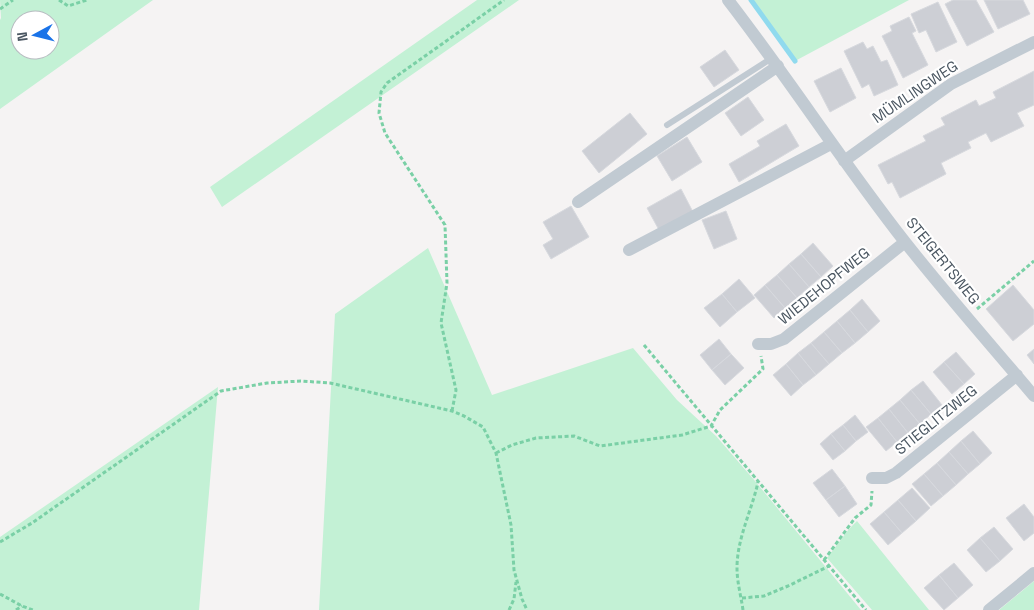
<svg xmlns="http://www.w3.org/2000/svg" width="1034" height="610" font-family="'Space Grotesk',sans-serif">
<style>
.green{fill:#c3f1d5;fill-rule:evenodd}
.lines{fill:none;stroke-linecap:round;stroke-linejoin:round}
.stream{stroke:#90daee;stroke-width:5}
.building{fill:#cdcfd5;stroke:#d7d9de}
.path{stroke:#7ad0a6;stroke-width:3;stroke-dasharray:4 2.5;stroke-linecap:butt}
.lane{stroke:#c1cad2;stroke-width:6}
.street{stroke:#c1cad2;stroke-width:12}
.labels{text-anchor:middle;stroke-width:4.5;stroke-linejoin:round;paint-order:stroke}
.street-label{font-size:15px;fill:#4a5661;stroke:#fff}
</style>
<rect width="100%" height="100%" fill="#f5f3f3"/>
<path class="green" d="M0 0H153L0 109V20L1 18ZM20 20H50V50H20Z
M477 0H519L222 207 210 187Z
M751 0H909L795 61Z
M428 248 492 395 633 348 677 400 716 436 755 481 861 610H319L335 314Z
M218 387 199 610H0V537Z
M857 521 929 610H872L827 558 849 529Z
M1034 581V610H999Z"/>
<g class="lines">
<path class="stream" d="M751 0 795 61"/>
</g>
<path class="building" d="M953 0H976L994 32 967 46 945 4Z
M984 0H1023L1030 14 998 29Z
M938 2 957 42 936 52 926 30 919 33 911 14Z
M909 17 916 31 912 33 928 65 903 78 882 36 892 31 890 26Z
M863 42 867 49 873 46 881 62 887 60 898 85 874 96 869 84 862 88 844 51Z
M725 50 739 70 714 87 700 67Z
M841 68 856 98 830 112 814 81Z
M1034 71V105L1017 113 1024 126 991 142 986 133 968 142 971 148 941 163 946 174 900 198 892 182 888 184 878 165 926 141 923 136 945 125 941 118 976 100 979 106 996 98 993 92Z
M748 97 764 120 741 136 725 113Z
M630 113 647 134 599 173 582 151Z
M786 124 799 146 739 182 729 164 760 146 757 141Z
M687 137 702 162 672 181 657 156Z
M681 189 693 212 659 230 647 208Z
M571 206 589 237 551 259 543 245 553 239 543 222Z
M726 211 737 239 714 249 702 220Z
M813 243 833 266 821 277 801 254Z
M801 254 821 277 809 287 789 264Z
M789 264 809 287 797 298 777 275Z
M777 275 797 298 785 308 765 285Z
M739 279 755 298 737 312 722 294Z
M765 285 785 308 774 318 754 295Z
M1013 285 1034 310V324L1013 341 986 309Z
M722 294 737 312 720 327 704 308Z
M862 299 880 321 868 332 850 310Z
M850 310 868 332 855 343 837 321Z
M837 321 855 343 842 353 824 332Z
M824 332 842 353 829 364 811 343Z
M719 339 731 354 712 370 700 355Z
M811 343 829 364 816 375 798 353Z
M1034 349V364L1027 355Z
M956 352 975 374 964 384 944 362Z
M798 353 816 375 803 385 786 364Z
M731 354 744 368 725 385 712 370Z
M944 362 964 384 952 394 933 372Z
M786 364 803 385 791 396 773 375Z
M923 381 942 405 931 414 911 390Z
M911 390 931 414 920 424 900 400Z
M900 400 920 424 908 433 889 409Z
M889 409 908 433 897 442 878 418Z
M855 415 868 432 856 441 843 425Z
M878 418 897 442 886 451 866 427Z
M843 425 856 441 845 451 831 434Z
M973 431 992 453 980 464 961 441Z
M831 434 845 451 833 460 820 444Z
M961 441 980 464 968 474 949 452Z
M949 452 968 474 956 485 937 463Z
M937 463 956 485 943 496 924 474Z
M832 469 845 486 826 500 813 483Z
M924 474 943 496 931 506 912 484Z
M845 486 857 504 839 517 826 500Z
M912 488 930 508 916 521 898 500Z
M898 500 916 521 902 533 884 512Z
M1024 504 1034 517V533L1024 541 1006 518Z
M884 512 902 533 888 545 870 524Z
M994 527 1013 549 1000 561 980 538Z
M980 538 1000 561 986 572 967 550Z
M954 563 973 585 958 598 939 575Z
M939 575 958 598 944 610 924 588Z"/>
<g class="lines">
<path class="path" d="M59 0 68 6 87 0
M0 9 13 0
M977 309 1034 261
M644 345 866 610
M452 411 456 390 441 323 447 283 445 225 385 133 379 113 381 92 387 83 504 0
M496 453 512 445 536 438 574 436 600 446 682 435 711 426 720 410 763 369 761 356
M0 542 32 523 221 391 267 383 301 381 330 383 452 411 464 416 483 427 496 453 511 525 514 570 522 599 527 610
M824 560 855 518 871 505 872 491
M0 594 22 606 33 610
M742 598 764 596 788 586 829 566
M16 610 22 606
M509 610 514 599 516 582
M743 610C741 596 737 582 737 568 737 538 752 510 758 482"/>
<path class="lane" d="M667 125 772 58"/>
<path class="street" d="M728 0C789 79 843 163 905 242 946 294 991 345 1034 396
M844 161 951 84 1034 42
M578 202 778 66
M629 250 831 144
M758 344H771L784 339 905 242
M872 478H886L896 473 1017 375
M989 610 1034 573"/>
</g>
<g class="labels">
<g class="street-label">
<text transform="translate(915 92) rotate(-34)" y="5">MÜMLINGWEG</text>
<text transform="translate(943 261) rotate(51)" y="5">STEIGERTSWEG</text>
<text transform="translate(824 286) rotate(-39)" y="5">WIEDEHOPFWEG</text>
<text transform="translate(936 420) rotate(-39)" y="5">STIEGLITZWEG</text>
</g>
</g>
<g transform="translate(35 35) rotate(263)"><circle r="24" fill="#ffffff" stroke="#b7bbc0"/>
<path d="M0-4L9 19L0 12L-9 19Z" fill="#1a73e8"/>
<text y="-8" font-size="14" font-weight="bold" text-anchor="middle" fill="#4a5661">N</text>
</g>
</svg>
